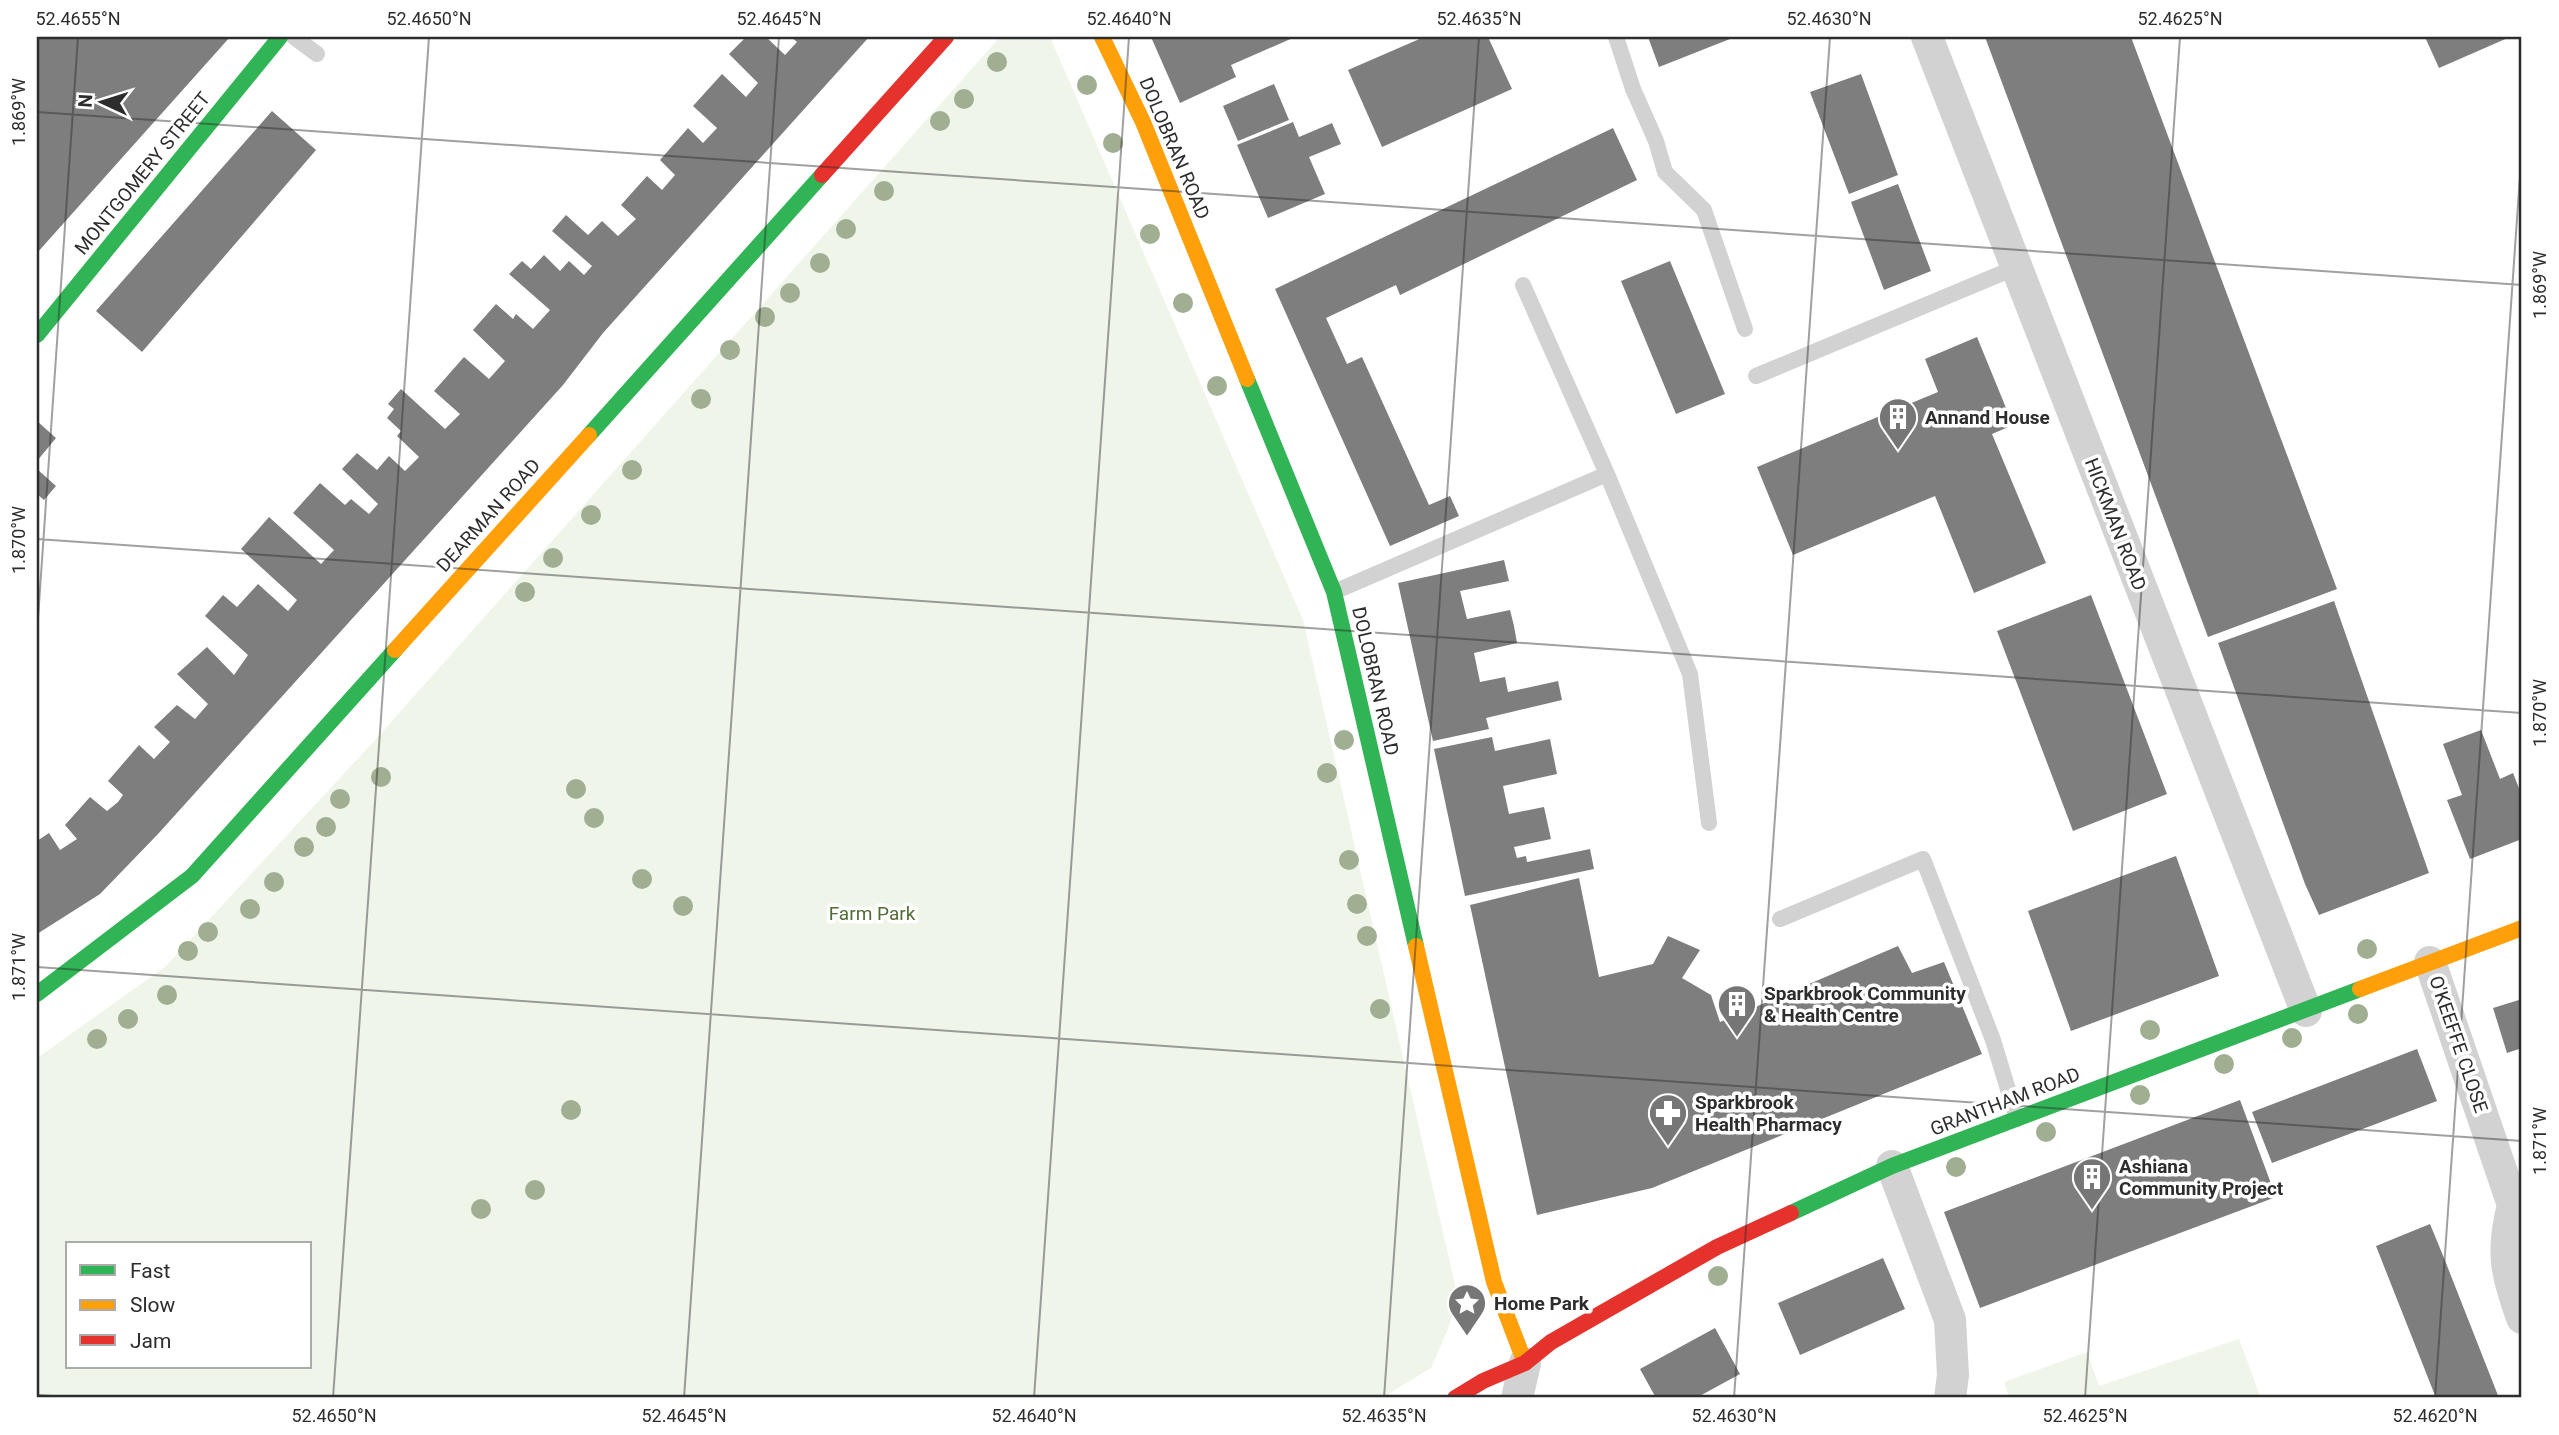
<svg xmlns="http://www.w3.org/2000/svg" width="2559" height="1435" font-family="Roboto,sans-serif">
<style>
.green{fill:#f0f5ea;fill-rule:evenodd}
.building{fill:#7e7e7e}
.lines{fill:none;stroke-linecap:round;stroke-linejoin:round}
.lane{stroke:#d2d2d2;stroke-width:16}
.street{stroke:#d2d2d2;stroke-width:32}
.fast{stroke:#30b455;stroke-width:16}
.slow{stroke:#ff9f0a;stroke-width:16}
.jam{stroke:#e5322d;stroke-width:16}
.tree{fill:#a0ae91}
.ticks{fill:none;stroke:#2d2d2d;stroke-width:2;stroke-opacity:0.45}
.labels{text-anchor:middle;stroke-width:7;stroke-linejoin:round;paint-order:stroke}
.street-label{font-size:19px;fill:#2d2d2d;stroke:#fff}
.poi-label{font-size:19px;font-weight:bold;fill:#2d2d2d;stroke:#fff;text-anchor:start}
.park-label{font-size:19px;fill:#526c37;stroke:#fff}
.neatline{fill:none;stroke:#2d2d2d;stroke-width:2.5}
.ticks-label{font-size:18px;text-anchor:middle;fill:#2d2d2d}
</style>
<rect width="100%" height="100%" fill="#fff"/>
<path class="green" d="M1000 37H1050L1303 620 1458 1298 1448 1329 1431 1368 1382 1398H37V1058L165 967 375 740ZM68 1244H310V1367H68Z
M2239 1339 2261 1398H2009L2004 1382 2087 1352 2099 1386Z"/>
<path class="building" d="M37 37H230L37 253Z
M746 37H766L785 55 797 42 791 37H869L603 333 563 385 158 834 100 894 37 934V841L49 833 60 850 77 839 65 825 90 797 107 811 118 802 123 795 108 781 139 745 154 759 170 742 154 727 177 705 195 719 208 704 177 674 207 647 234 675 248 655 205 616 223 595 237 607 258 584 288 611 297 600 241 549 269 517 321 564 334 550 293 513 320 483 345 505 351 499 369 514 378 504 342 469 357 453 377 470 389 456 405 471 419 457 397 436 401 431 387 418 394 409 388 404 401 389 445 429 460 414 434 391 464 357 489 379 505 361 473 330 496 304 513 319 516 314 533 329 550 310 509 274 522 261 531 269 544 255 560 271 569 261 584 275 592 266 552 231 566 215 588 235 602 221 618 236 636 219 621 205 647 176 662 190 675 175 660 160 688 128 703 143 717 128 693 106 722 74 746 97 758 83 729 54Z
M1151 37H1295L1231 65 1236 77 1180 103Z
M1424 37H1488L1512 89 1382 147 1348 70Z
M1648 37H1735L1659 67Z
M1985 37H2131L2337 589 2208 637Z
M2425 37H2510L2439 68Z
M1861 74 1898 175 1849 194 1810 92Z
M1274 84 1289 120 1238 141 1223 106Z
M272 111 316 150 142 352 96 311Z
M1293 122 1299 137 1332 123 1341 144 1309 157 1325 194 1268 218 1237 145Z
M1613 128 1637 180 1400 295 1396 285 1326 318 1347 364 1362 357 1429 505 1450 496 1459 516 1390 546 1275 289Z
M1898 184 1931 271 1884 290 1851 202Z
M1670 261 1725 394 1676 414 1621 281Z
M1977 337 2013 425 1992 434 2046 563 1974 593 1935 496 1793 555 1757 467 1938 392 1925 359Z
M37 421 56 438 37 461Z
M37 469 56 486 44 500 37 494Z
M1504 560 1509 581 1460 591 1467 619 1510 610 1514 626 1517 643 1474 653 1480 682 1505 677 1508 692 1558 681 1562 700 1486 718 1489 729 1433 741 1398 583Z
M2091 595 2167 794 2073 831 1997 631Z
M2334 601 2429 873 2319 915 2305 884 2218 643Z
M2481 730 2500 779 2513 773 2522 796V839L2470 859 2447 800 2462 795 2443 744Z
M1492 737 1495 751 1550 739 1557 774 1503 786 1509 814 1544 807 1551 839 1514 847 1517 858 1526 856 1527 862 1590 849 1594 869 1465 896 1434 749Z
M2176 856 2219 976 2071 1031 2028 911Z
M1579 878 1599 977 1653 964 1668 936 1700 950 1682 978 1711 995 1720 1022 1898 946 1912 973 1944 962 1982 1054 1652 1188 1537 1215 1470 905Z
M2522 999V1048L2507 1053 2493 1008Z
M2417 1049 2437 1101 2272 1163 2252 1112Z
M2240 1100 2276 1197 1980 1308 1944 1212Z
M2430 1224 2444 1258 2499 1398H2436L2389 1279 2376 1246Z
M1883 1258 1905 1309 1800 1355 1778 1303Z
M1715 1328 1740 1374 1696 1398H1656L1640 1369Z"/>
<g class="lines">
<path class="lane" d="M294 37 317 54
M1616 37 1633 89 1656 141 1665 172 1704 210 1745 329
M1523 285 1607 474 1690 674 1709 823
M1756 376 2017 267
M1334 592 1607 474
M1780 919 1923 859 1993 1040 2017 1119"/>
<path class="street" d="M1927 37 2306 1011
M2430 962 2513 1205C2501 1252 2506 1273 2522 1318
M1892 1166 1950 1320 1953 1375 1950 1398
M1517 1398 1525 1363"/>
<path class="fast" d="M37 335 280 37
M1247 379 1334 592 1416 946
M589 435 822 175
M37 994 192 876 395 650
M1791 1213 1892 1166 2360 989"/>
<path class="slow" d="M1102 37 1143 122 1247 379
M395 650 589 435
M1416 946 1494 1282 1525 1363
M2360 989 2522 928"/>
<path class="jam" d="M822 175 946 37
M1455 1398 1483 1381 1525 1363 1551 1342 1717 1247 1791 1213"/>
</g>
<g class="tree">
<circle cx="997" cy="62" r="10"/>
<circle cx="1087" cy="85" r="10"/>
<circle cx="964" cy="99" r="10"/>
<circle cx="940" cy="121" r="10"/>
<circle cx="1113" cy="143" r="10"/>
<circle cx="884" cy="191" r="10"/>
<circle cx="846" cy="229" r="10"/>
<circle cx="1150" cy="234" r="10"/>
<circle cx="820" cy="263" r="10"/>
<circle cx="790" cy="293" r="10"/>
<circle cx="1183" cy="303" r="10"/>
<circle cx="765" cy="317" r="10"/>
<circle cx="730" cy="350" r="10"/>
<circle cx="1217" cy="386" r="10"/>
<circle cx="701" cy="399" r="10"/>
<circle cx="632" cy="470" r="10"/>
<circle cx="591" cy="515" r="10"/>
<circle cx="553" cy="558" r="10"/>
<circle cx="525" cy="592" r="10"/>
<circle cx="1344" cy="740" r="10"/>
<circle cx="1327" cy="773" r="10"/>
<circle cx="381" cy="777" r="10"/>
<circle cx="576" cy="789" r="10"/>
<circle cx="340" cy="799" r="10"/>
<circle cx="594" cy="818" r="10"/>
<circle cx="326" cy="827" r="10"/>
<circle cx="304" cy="847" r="10"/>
<circle cx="1349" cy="860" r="10"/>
<circle cx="642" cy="879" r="10"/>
<circle cx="274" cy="882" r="10"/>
<circle cx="1357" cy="904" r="10"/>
<circle cx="683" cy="906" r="10"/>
<circle cx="250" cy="909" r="10"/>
<circle cx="208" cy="932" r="10"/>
<circle cx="1367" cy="936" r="10"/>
<circle cx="2367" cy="949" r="10"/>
<circle cx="188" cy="951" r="10"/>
<circle cx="167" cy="995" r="10"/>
<circle cx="1380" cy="1009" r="10"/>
<circle cx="2358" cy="1014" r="10"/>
<circle cx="128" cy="1019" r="10"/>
<circle cx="2150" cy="1030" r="10"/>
<circle cx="2292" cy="1038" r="10"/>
<circle cx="97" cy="1039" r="10"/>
<circle cx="2224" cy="1064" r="10"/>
<circle cx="2140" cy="1095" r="10"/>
<circle cx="571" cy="1110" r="10"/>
<circle cx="2046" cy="1132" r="10"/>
<circle cx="1956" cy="1167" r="10"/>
<circle cx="535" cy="1190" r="10"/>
<circle cx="481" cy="1209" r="10"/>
<circle cx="1718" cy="1276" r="10"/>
</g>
<path class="ticks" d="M37 112 2522 285M37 539 2522 713M37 633 78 37M37 967 2522 1141M37 1395 82 1398M333 1398 429 37M684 1398 779 37M1034 1398 1129 37M1384 1398 1479 37M1734 1398 1830 37M2085 1398 2180 37M2435 1398 2522 147"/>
<defs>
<g id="building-pin" transform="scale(2.0125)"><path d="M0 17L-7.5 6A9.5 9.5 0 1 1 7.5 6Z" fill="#767676" stroke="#fff"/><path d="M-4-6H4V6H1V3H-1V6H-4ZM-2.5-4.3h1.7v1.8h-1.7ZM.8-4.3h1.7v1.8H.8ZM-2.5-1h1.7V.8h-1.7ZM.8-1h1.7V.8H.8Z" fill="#fff"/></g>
<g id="pharmacy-pin" transform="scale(2.0125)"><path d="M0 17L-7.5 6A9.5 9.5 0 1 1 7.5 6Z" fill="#767676" stroke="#fff"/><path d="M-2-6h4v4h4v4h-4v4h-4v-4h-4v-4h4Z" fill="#fff"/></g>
<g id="sight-pin" transform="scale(2.0125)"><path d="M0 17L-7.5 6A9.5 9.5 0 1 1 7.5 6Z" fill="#767676" stroke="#fff"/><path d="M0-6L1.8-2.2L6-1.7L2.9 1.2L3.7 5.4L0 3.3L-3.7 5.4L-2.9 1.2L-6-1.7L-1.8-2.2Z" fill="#fff"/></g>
</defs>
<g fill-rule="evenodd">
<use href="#building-pin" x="1898" y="417"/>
<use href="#building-pin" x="1737" y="1004"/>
<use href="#pharmacy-pin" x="1668" y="1113"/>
<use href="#building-pin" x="2092" y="1177"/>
<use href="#sight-pin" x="1467" y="1303"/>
</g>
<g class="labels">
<g class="street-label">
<text transform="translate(1175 148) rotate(67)" y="7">DOLOBRAN ROAD</text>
<text transform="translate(142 173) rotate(-51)" y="7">MONTGOMERY STREET</text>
<text transform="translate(488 515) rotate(-48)" y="7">DEARMAN ROAD</text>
<text transform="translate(2116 524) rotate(69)" y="7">HICKMAN ROAD</text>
<text transform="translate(1376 681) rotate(77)" y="7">DOLOBRAN ROAD</text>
<text transform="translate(2459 1044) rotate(71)" y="7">O'KEEFFE CLOSE</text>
<text transform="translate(2005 1101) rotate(-21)" y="7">GRANTHAM ROAD</text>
</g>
<g class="poi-label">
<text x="1925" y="424">Annand House</text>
<text x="1764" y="1000">Sparkbrook Community<tspan x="1764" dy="22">&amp; Health Centre</tspan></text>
<text x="1695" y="1109">Sparkbrook<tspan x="1695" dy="22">Health Pharmacy</tspan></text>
<text x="2119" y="1173">Ashiana<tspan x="2119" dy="22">Community Project</tspan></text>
<text x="1494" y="1310">Home Park</text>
</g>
<g class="park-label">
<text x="872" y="920">Farm Park</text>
</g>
</g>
<rect width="2559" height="1435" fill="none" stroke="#ffffff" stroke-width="77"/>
<rect x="66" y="1242" width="245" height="126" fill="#ffffff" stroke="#ababab" stroke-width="2"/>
<rect x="80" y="1265" width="35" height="10" fill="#30b455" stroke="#ababab" stroke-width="2"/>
<text x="130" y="1278" font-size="21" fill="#2d2d2d">Fast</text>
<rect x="80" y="1300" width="35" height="10" fill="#ff9f0a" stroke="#ababab" stroke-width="2"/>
<text x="130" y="1312" font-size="21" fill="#2d2d2d">Slow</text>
<rect x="80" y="1335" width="35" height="10" fill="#e5322d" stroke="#ababab" stroke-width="2"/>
<text x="130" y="1348" font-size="21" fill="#2d2d2d">Jam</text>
<g transform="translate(102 102) rotate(274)" stroke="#ffffff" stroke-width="5" paint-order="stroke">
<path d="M0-5L12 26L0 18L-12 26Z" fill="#2d2d2d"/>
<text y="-10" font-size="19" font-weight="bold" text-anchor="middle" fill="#2d2d2d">N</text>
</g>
<rect x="38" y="38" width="2482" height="1358" class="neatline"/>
<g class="ticks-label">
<text x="78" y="25">52.4655°N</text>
<text x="429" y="25">52.4650°N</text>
<text x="779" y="25">52.4645°N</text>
<text x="1129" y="25">52.4640°N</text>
<text x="1479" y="25">52.4635°N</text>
<text x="1829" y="25">52.4630°N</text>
<text x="2180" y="25">52.4625°N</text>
<text transform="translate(19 112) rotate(-90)" y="6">1.869°W</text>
<text transform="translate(2540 285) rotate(-90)" y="6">1.869°W</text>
<text transform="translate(19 540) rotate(-90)" y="6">1.870°W</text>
<text transform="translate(2540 713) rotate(-90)" y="6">1.870°W</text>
<text transform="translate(19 967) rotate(-90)" y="6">1.871°W</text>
<text transform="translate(2540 1141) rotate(-90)" y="6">1.871°W</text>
<text x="334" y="1422">52.4650°N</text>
<text x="684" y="1422">52.4645°N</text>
<text x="1034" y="1422">52.4640°N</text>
<text x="1384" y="1422">52.4635°N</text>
<text x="1734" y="1422">52.4630°N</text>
<text x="2085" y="1422">52.4625°N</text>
<text x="2435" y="1422">52.4620°N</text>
</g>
</svg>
